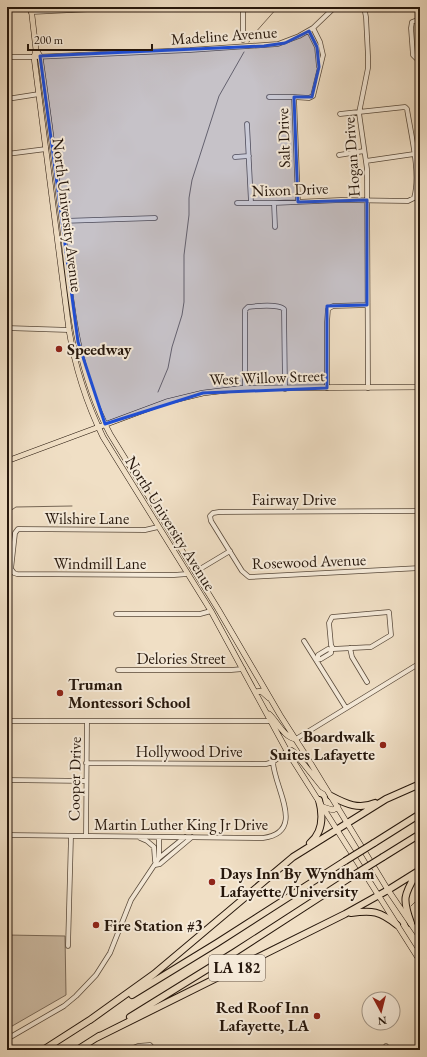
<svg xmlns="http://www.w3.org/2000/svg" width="427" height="1057" font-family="'EB Garamond',serif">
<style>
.green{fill:#cebda6;stroke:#7a6a59}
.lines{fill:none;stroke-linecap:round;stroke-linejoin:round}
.stream{stroke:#766655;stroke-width:1}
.minor-casing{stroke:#58493a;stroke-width:5.5}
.major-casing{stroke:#26170c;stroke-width:6}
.highway-casing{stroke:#26170c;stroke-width:8}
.minor{stroke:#f5ead9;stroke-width:4}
.major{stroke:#f0dfc5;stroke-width:5}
.highway{stroke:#f0dfc5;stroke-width:6}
.highway-bridge-casing{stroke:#26170c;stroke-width:8;stroke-linecap:butt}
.highway-bridge{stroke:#f0dfc5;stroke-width:6}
.marked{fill:#1d4ed8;fill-opacity:0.2;stroke:#1d4ed8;stroke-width:3;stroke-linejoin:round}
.poi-dot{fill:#8f2418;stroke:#f5ead9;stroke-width:1.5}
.labels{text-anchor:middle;stroke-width:4;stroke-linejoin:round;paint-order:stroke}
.shield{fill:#f5ead9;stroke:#64564a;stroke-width:1}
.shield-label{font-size:15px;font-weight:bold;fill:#26170c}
.street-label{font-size:16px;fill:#26170c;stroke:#f5ead9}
.poi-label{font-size:16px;font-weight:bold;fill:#26170c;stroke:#f5ead9;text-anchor:start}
</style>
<rect width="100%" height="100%" fill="#f0dfc5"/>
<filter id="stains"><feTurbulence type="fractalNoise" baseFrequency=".005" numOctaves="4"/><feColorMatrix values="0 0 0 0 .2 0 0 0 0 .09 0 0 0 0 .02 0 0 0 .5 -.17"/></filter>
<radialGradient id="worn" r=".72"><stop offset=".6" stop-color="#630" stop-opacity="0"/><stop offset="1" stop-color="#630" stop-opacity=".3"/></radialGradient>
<path class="green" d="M7 935 65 936 66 995 7 1029Z"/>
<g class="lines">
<path class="stream" d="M249 42 254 34 278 7
M158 392 168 368 172 347 182 315 184 302V255L189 215V198L192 180 219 96 244 52
M7 519 10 511 16 507 72 506
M411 906 420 897"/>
<g class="minor-casing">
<path id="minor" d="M243 7V40
M364 7 366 17 368 56V68L359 113 367 169 368 388
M31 12 133 7
M420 19 412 22 411 28 413 55 416 58 420 59
M309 31 317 47 319 67
M7 57H34L190 50 278 44 299 36 313 28 335 7
M269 97H294L309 98 313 96 323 55 320 42 313 28
M294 97 298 202
M7 99 39 94
M247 124 251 203
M7 154 46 149
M339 155 364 151
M235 157 249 156
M366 161 414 154
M237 203H274L341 200 408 201 414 198C421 174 411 134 407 109L405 107 340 114
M274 203 275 227
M62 221 155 218
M7 328 69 330
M245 388V310L248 307C256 306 278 304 284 309L285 389
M327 388V322L328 309 333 306 367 305
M420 511 219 512 213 513 210 516 211 521 242 571 249 577 420 568
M158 527 145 530 18 529 15 533 11 569 14 573 17 574 174 575 187 574
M195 572 230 551
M116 614H200L211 611
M304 641 346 708
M350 648 352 657 367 682
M331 650 333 649 371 647 391 635 389 612 332 617 329 623 331 645 333 649
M316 660 321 659 331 653V650L328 649 318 655V659
M118 670H231L243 669
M7 721H270
M296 739 420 663
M86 763 266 764 273 762 287 751
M7 780 86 781
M7 835 263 838C307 832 274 788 273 762
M86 836 87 721
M140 838 147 841 154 847 155 861
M159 858 185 837
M155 865 160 864 192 837
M68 946 71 836
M7 1039 64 1006 76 996 96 975 110 953 131 900 159 858V837
M128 1050 138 1046 150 1045 154 1050
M386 1050V1046"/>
</g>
<g class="major-casing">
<path id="major" d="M31 7 36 50 34 57 69 330C75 367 87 404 103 437L211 611 287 751 420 961
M36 50 40 56C48 111 55 167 62 222 70 294 75 369 110 434L218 609 280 715 305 754 388 890 420 937
M7 461 166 402 203 393 245 388 420 387
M256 692 261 691 269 698
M269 714C277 721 284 738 296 739
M287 751 291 750 294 752 322 787 327 790
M323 807 333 810 338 807"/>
</g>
<g class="highway-casing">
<path id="highway" d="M331 796C346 804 359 810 375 803
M310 843C323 832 323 815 319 800
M374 843 420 814
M383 857 420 834
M351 913C372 910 380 911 397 925
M411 923C402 899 404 895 416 874
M132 995 217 943 345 861
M130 1017 235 952 354 875
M90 1020 154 974 293 857 386 799 420 784
M96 1038 345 914 388 890 420 870
M43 1050 93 1018
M77 1050 99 1036"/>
</g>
<use href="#minor" class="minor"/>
<use href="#major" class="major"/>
<use href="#highway" class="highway"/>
<g class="highway-bridge-casing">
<path id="highway-bridge" d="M345 861 374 843
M354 875 383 857"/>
</g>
<use href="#highway-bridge" class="highway-bridge"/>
</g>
<path class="marked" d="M309 31 317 47 319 67 312 97H294L298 202 367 200V305L327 306V388L203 393 105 424 78 342 40 56 264 46 285 43Z"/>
<g class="poi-dot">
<circle cx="59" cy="349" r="4"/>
<circle cx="60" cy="693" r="4"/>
<circle cx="383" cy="745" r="4"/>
<circle cx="212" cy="882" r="4"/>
<circle cx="96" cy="925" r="4"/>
<circle cx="317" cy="1016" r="4"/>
</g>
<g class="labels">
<rect class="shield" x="209" y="955" width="56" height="26" rx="3"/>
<g class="shield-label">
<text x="237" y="973">LA 182</text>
</g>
<g class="street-label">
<text transform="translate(224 35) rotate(-4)" y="6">Madeline Avenue</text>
<text transform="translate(283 138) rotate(-92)" y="6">Salt Drive</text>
<text transform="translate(351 157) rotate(-94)" y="6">Hogan Drive</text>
<text transform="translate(290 189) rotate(-2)" y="6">Nixon Drive</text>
<text transform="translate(68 215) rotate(83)" y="6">North University Avenue</text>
<text transform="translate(267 377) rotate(-2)" y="6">West Willow Street</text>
<text x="294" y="505">Fairway Drive</text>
<text x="87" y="524">Wilshire Lane</text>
<text transform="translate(171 523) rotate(58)" y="6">North University Avenue</text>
<text transform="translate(309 561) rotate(-2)" y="6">Rosewood Avenue</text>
<text x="100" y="569">Windmill Lane</text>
<text x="181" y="664">Delories Street</text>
<text x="189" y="757">Hollywood Drive</text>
<text transform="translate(74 779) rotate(-89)" y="6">Cooper Drive</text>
<text x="181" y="830">Martin Luther King Jr Drive</text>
</g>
<g class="poi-label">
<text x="67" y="355">Speedway</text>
<text x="68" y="690">Truman<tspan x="68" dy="18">Montessori School</tspan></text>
<text x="375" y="742" text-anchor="end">Boardwalk<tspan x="375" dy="18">Suites Lafayette</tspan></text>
<text x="220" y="879">Days Inn By Wyndham<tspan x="220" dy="18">Lafayette/University</tspan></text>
<text x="104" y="931">Fire Station #3</text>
<text x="309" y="1013" text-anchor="end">Red Roof Inn<tspan x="309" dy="18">Lafayette, LA</tspan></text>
</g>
</g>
<rect width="427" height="1057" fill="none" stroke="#f0dfc5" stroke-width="24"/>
<rect x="8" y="8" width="411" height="1041" fill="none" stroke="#26170c" stroke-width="2"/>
<rect x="12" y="12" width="403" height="1033" fill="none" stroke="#26170c"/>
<g transform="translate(381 1011) rotate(173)"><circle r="19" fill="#f5ead9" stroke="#a29687"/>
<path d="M0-3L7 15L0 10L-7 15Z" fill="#8f2418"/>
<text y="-6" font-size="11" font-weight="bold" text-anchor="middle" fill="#26170c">N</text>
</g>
<path d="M28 44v6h124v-6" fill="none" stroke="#26170c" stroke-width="2"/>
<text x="34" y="44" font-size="12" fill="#26170c" stroke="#f5ead9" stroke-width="3" paint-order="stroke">200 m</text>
<rect width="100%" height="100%" filter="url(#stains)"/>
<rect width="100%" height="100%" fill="url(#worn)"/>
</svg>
